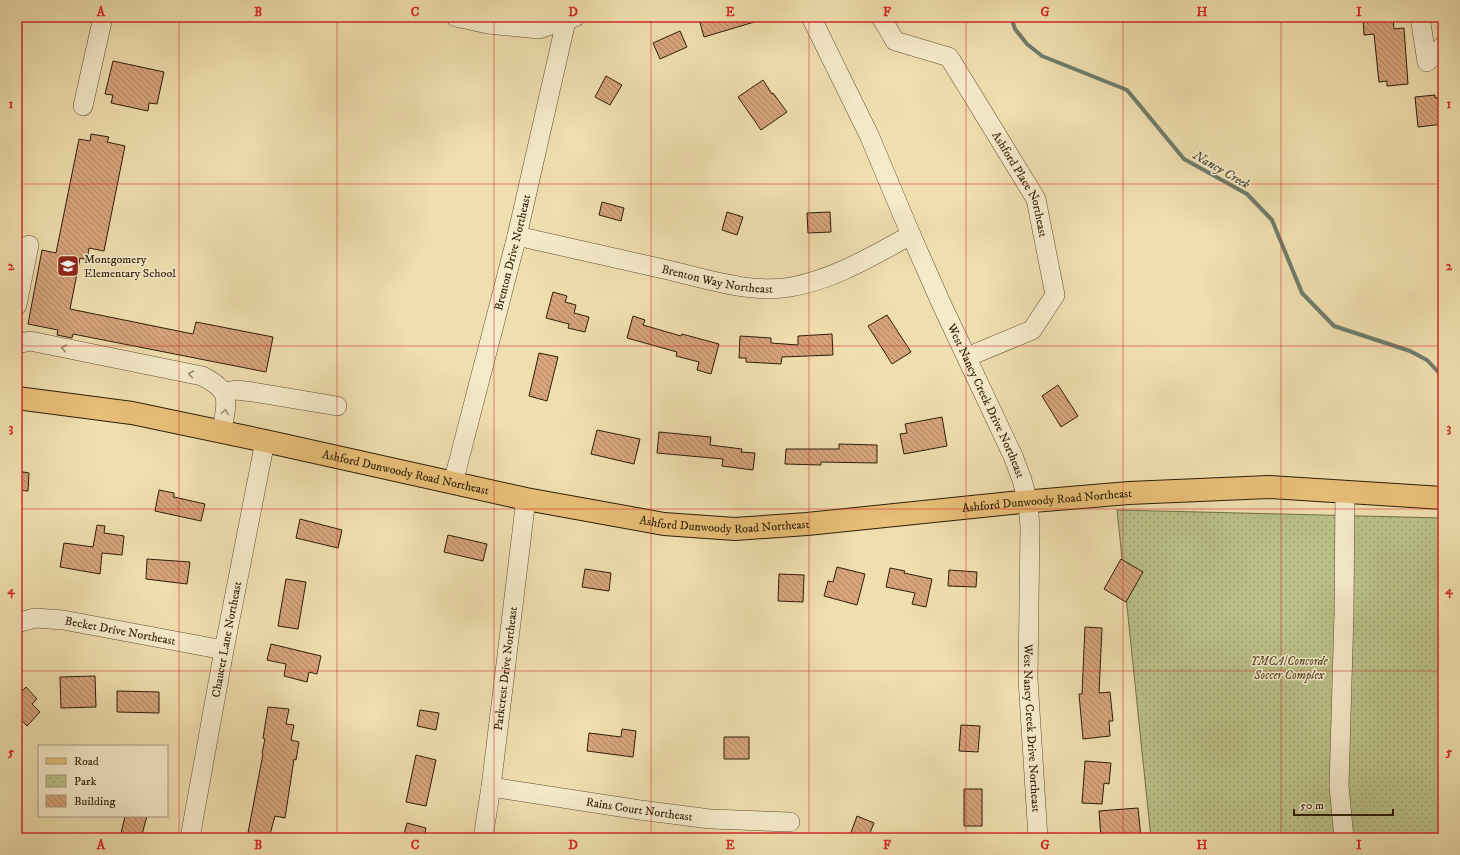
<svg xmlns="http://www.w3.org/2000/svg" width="1460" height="855" font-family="'IM FELL DW Pica',serif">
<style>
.park{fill:url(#park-dots);stroke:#746f48}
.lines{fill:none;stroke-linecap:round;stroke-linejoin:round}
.stream{stroke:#6e7c6b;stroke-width:4}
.building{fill:url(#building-back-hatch);stroke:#2d1d07}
.minor-casing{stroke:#5e4d31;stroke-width:20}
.major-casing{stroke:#2d1d07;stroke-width:24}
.minor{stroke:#f5eaca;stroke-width:19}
.major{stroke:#e8bf77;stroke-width:22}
.oneway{stroke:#9b8e72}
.grid{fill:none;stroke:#d62828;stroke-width:1;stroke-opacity:0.55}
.labels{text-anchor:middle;stroke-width:3;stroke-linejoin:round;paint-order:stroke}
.street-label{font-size:12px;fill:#2d1d07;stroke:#f5eaca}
.poi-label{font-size:12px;fill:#2d1d07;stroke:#f5eaca;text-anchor:start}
.park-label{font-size:12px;font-style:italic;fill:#584e2e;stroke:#f5eaca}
.water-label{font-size:13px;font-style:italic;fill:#4e4d39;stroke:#f5eaca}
.neatline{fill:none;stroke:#d62828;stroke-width:1.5}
.grid-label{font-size:13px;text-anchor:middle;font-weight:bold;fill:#d62828}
</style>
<defs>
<pattern id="park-dots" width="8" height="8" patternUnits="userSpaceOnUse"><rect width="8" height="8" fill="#bbc189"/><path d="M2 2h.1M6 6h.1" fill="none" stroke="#a1a575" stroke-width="1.8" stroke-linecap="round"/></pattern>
<pattern id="building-back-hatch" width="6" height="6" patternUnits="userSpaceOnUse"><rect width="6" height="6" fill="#d7a47c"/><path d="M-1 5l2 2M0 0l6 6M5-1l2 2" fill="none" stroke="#af8564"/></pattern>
</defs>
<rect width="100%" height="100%" fill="#efdeae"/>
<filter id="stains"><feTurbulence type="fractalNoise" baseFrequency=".005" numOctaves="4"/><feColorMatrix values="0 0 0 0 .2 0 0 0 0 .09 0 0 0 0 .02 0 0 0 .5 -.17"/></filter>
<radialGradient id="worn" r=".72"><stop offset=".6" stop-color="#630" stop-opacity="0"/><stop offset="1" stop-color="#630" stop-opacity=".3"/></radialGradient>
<path class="park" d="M1117 510 1443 518V838H1151Z"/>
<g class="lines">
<path class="stream" d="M1011 17 1015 29 1027 44 1042 56 1127 90 1184 159 1247 194 1272 220 1302 293 1334 326 1410 351 1427 360 1443 377"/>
</g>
<path class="building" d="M706 17H760L761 20 704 37 699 19Z
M1363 17H1393L1394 29 1404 28 1408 84 1387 86V81L1379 82 1374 34 1364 35Z
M680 31 687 47 660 59 653 43Z
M113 61 164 72 157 104 149 103 148 111 111 103 113 95 105 94Z
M606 76 622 85 610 105 595 97Z
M763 80 772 94 773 93 787 112 761 130 738 97Z
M1435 95V98L1443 97V124L1418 127 1415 97Z
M91 134 109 137 107 142 125 146 104 251 89 248 87 260 80 258 70 309 193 334 196 322 273 337 266 372 73 334 72 338 57 335 58 330 28 324 42 250 56 253 79 139 90 141Z
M602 202 624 208 621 221 599 215Z
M727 212 743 217 737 235 722 230Z
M830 212 831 232 808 233 807 213Z
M553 292 567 296 565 302 576 305 574 313 589 317 585 332 568 328 569 324 546 318Z
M887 315 911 352 892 364 868 326Z
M633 316 645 320 643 325 681 336 682 334 719 344 711 374 697 370 699 362 676 356 677 352 627 338Z
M832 334 833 355 782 357 781 364 746 362V358H739L740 336 771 338V343L798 345V336Z
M539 353 558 357 547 401 529 396Z
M1058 385 1078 416 1061 427 1042 396Z
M942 417 947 446 904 454 900 434 907 433 905 424Z
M597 430 640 439 634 464 591 454Z
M659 432 711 437 710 445 742 449 741 452 755 453 753 470 722 466 723 459 657 453Z
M839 444 877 445V463L821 462V465L785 464 786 449H839Z
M17 471 29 473 28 491 17 490Z
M159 490 174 493V497L205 504 201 521 155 511Z
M300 519 342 530 338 548 296 538Z
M97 525 105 526 104 533 124 536 122 555 102 553 100 574 60 567 64 543 93 547Z
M448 535 487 544 483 561 444 552Z
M147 559 190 562 187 584 146 579Z
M1121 559 1143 572 1126 602 1104 589Z
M837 567 865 574 857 605 824 596 828 581 833 582Z
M890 568 905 571 904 573 932 579 926 607 912 604 915 593 886 587Z
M585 569 611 573 609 591 582 587Z
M949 570 977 572 976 587 948 586Z
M779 574 804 575 803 602 778 601Z
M286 579 306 582 298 629 278 626Z
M1085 627 1102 628 1099 693 1110 692 1113 721H1109L1110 736 1083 739 1079 694H1082Z
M271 644 321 656 317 674 309 672 307 682 284 676 286 664 267 660Z
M95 676 96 707 61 708 60 677Z
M26 687 37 699 32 704 40 712 27 726 17 715V696Z
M117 691 159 692V713L117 712Z
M268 707 289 709 286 724 294 725 291 740 299 742 296 760 294 759 285 818 275 816 269 838H247L263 754 262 753 265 739 263 738Z
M420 710 439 713 436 730 417 726Z
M961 725 980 726 978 752 959 751Z
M622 729 636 731 633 757 587 751 589 733 621 737Z
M724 737H749V759H724Z
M416 755 436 760 426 806 406 802Z
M1085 761 1111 763 1109 784 1104 783 1102 804 1082 803Z
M964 789H982V826H964Z
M1138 808 1141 838H1101L1099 811Z
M125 816H147L141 838H120Z
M857 816 874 823 868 838H849Z
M407 823 426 828 424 838H403Z"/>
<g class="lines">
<g class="minor-casing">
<g id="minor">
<path d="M456 17 488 24 539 29 575 17"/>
<path id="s1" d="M811 17 869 135 911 235 941 303 1013 456 1022 480 1028 502 1030 527 1028 679 1038 838"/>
<path id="s2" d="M881 17 895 41 949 57 1036 199 1055 295 1032 330 967 357"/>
<path d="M1420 17 1427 62 1443 46"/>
<path d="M83 106 103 17"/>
<path id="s3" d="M517 236C567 247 618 259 668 270 706 279 752 294 791 287 835 279 872 256 911 235"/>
<path d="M17 305 29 245"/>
<path d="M17 344 30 341 202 376C234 392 226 401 222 432"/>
<path d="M225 392 236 390 253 392 337 406"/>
<path id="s4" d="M453 483 517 236 566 21"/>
<path id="s5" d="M17 623 35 618 63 620 224 650"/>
<path id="s6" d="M491 787 640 810 710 819 790 822"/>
<path id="s7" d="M190 838 224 650 265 441"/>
<path id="s8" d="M483 838 491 787 526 499"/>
<path d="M1344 838 1339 786 1344 613 1345 491"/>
</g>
</g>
<g class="major-casing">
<g id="major">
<path id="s9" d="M17 398 132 413 265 441 526 499 664 524 735 529 807 524 1011 503 1129 493 1269 487 1443 498"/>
</g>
</g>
<use href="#minor" class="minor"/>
<use href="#major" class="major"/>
</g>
<defs><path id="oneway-chevron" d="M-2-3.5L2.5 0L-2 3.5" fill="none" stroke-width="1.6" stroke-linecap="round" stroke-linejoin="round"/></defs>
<g class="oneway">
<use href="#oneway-chevron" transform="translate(64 348) rotate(-168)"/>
<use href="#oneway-chevron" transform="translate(191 374) rotate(-169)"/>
<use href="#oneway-chevron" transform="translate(225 412) rotate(-82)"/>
</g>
<path class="grid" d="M179 17V838M337 17V838M494 17V838M651 17V838M809 17V838M966 17V838M1123 17V838M1281 17V838M17 184H1443M17 346H1443M17 509H1443M17 671H1443"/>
<defs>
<g id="school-square" transform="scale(1.15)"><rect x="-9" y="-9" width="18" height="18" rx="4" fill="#8f2418" stroke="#f5eaca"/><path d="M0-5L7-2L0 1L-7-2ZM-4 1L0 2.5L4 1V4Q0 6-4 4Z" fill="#fff"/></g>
</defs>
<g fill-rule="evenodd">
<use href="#school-square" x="68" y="266"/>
</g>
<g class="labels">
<g class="street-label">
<text dy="4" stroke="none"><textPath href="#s2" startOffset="231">Ashford Place Northeast</textPath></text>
<text dy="4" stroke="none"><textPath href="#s4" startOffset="238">Brenton Drive Northeast</textPath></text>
<text dy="4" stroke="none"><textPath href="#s3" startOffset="205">Brenton Way Northeast</textPath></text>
<text dy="4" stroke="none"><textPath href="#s1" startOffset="422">West Nancy Creek Drive Northeast</textPath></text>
<text dy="4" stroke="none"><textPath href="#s9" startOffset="396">Ashford Dunwoody Road Northeast</textPath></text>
<text dy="4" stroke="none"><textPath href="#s9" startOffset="1044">Ashford Dunwoody Road Northeast</textPath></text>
<text dy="4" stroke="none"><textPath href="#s9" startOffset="720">Ashford Dunwoody Road Northeast</textPath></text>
<text dy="4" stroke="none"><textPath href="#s5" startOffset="105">Becket Drive Northeast</textPath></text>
<text dy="4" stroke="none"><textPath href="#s7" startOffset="202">Chaucer Lane Northeast</textPath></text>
<text dy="4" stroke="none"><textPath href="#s8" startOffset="171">Parkcrest Drive Northeast</textPath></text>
<text dy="4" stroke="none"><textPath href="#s1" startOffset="758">West Nancy Creek Drive Northeast</textPath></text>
<text dy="4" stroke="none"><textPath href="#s6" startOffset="150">Rains Court Northeast</textPath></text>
</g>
<g class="poi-label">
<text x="84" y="263">Montgomery<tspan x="84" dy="14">Elementary School</tspan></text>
</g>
<g class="park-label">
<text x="1289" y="665">YMCA/Concorde<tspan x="1289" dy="14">Soccer Complex</tspan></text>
</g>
<g class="water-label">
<text transform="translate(1222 169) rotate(30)" y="5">Nancy Creek</text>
</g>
</g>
<rect width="1460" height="855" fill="none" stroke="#efdeae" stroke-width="44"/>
<rect x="38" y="745" width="130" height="72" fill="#f5eaca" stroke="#a5987c"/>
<rect x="46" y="758" width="20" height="6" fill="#e8bf77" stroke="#a5987c"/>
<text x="74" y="765" font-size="12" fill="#2d1d07">Road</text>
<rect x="46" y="775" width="20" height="12" fill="url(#park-dots)" stroke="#a5987c"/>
<text x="74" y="785" font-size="12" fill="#2d1d07">Park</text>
<rect x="46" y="795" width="20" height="12" fill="url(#building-back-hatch)" stroke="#a5987c"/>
<text x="74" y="805" font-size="12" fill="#2d1d07">Building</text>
<path d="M1294 809v6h99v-6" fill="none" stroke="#2d1d07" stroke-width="2"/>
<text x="1300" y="809" font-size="12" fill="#2d1d07" stroke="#f5eaca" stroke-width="3" paint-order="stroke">50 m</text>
<rect x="22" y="22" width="1416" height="811" class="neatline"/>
<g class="grid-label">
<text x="101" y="16">A</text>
<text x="258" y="16">B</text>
<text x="415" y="16">C</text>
<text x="573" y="16">D</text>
<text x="730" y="16">E</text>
<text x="887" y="16">F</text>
<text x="1045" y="16">G</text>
<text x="1202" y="16">H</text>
<text x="1359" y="16">I</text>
<text x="11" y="108">1</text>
<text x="1449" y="108">1</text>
<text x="11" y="270">2</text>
<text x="1449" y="270">2</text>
<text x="11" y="432">3</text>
<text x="1449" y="432">3</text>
<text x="11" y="594">4</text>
<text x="1449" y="594">4</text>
<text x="11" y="756">5</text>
<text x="1449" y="756">5</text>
<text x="101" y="849">A</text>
<text x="258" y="849">B</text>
<text x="415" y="849">C</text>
<text x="573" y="849">D</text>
<text x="730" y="849">E</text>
<text x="887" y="849">F</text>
<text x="1045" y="849">G</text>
<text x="1202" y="849">H</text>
<text x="1359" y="849">I</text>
</g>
<rect width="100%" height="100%" filter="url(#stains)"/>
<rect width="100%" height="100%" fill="url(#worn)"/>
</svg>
